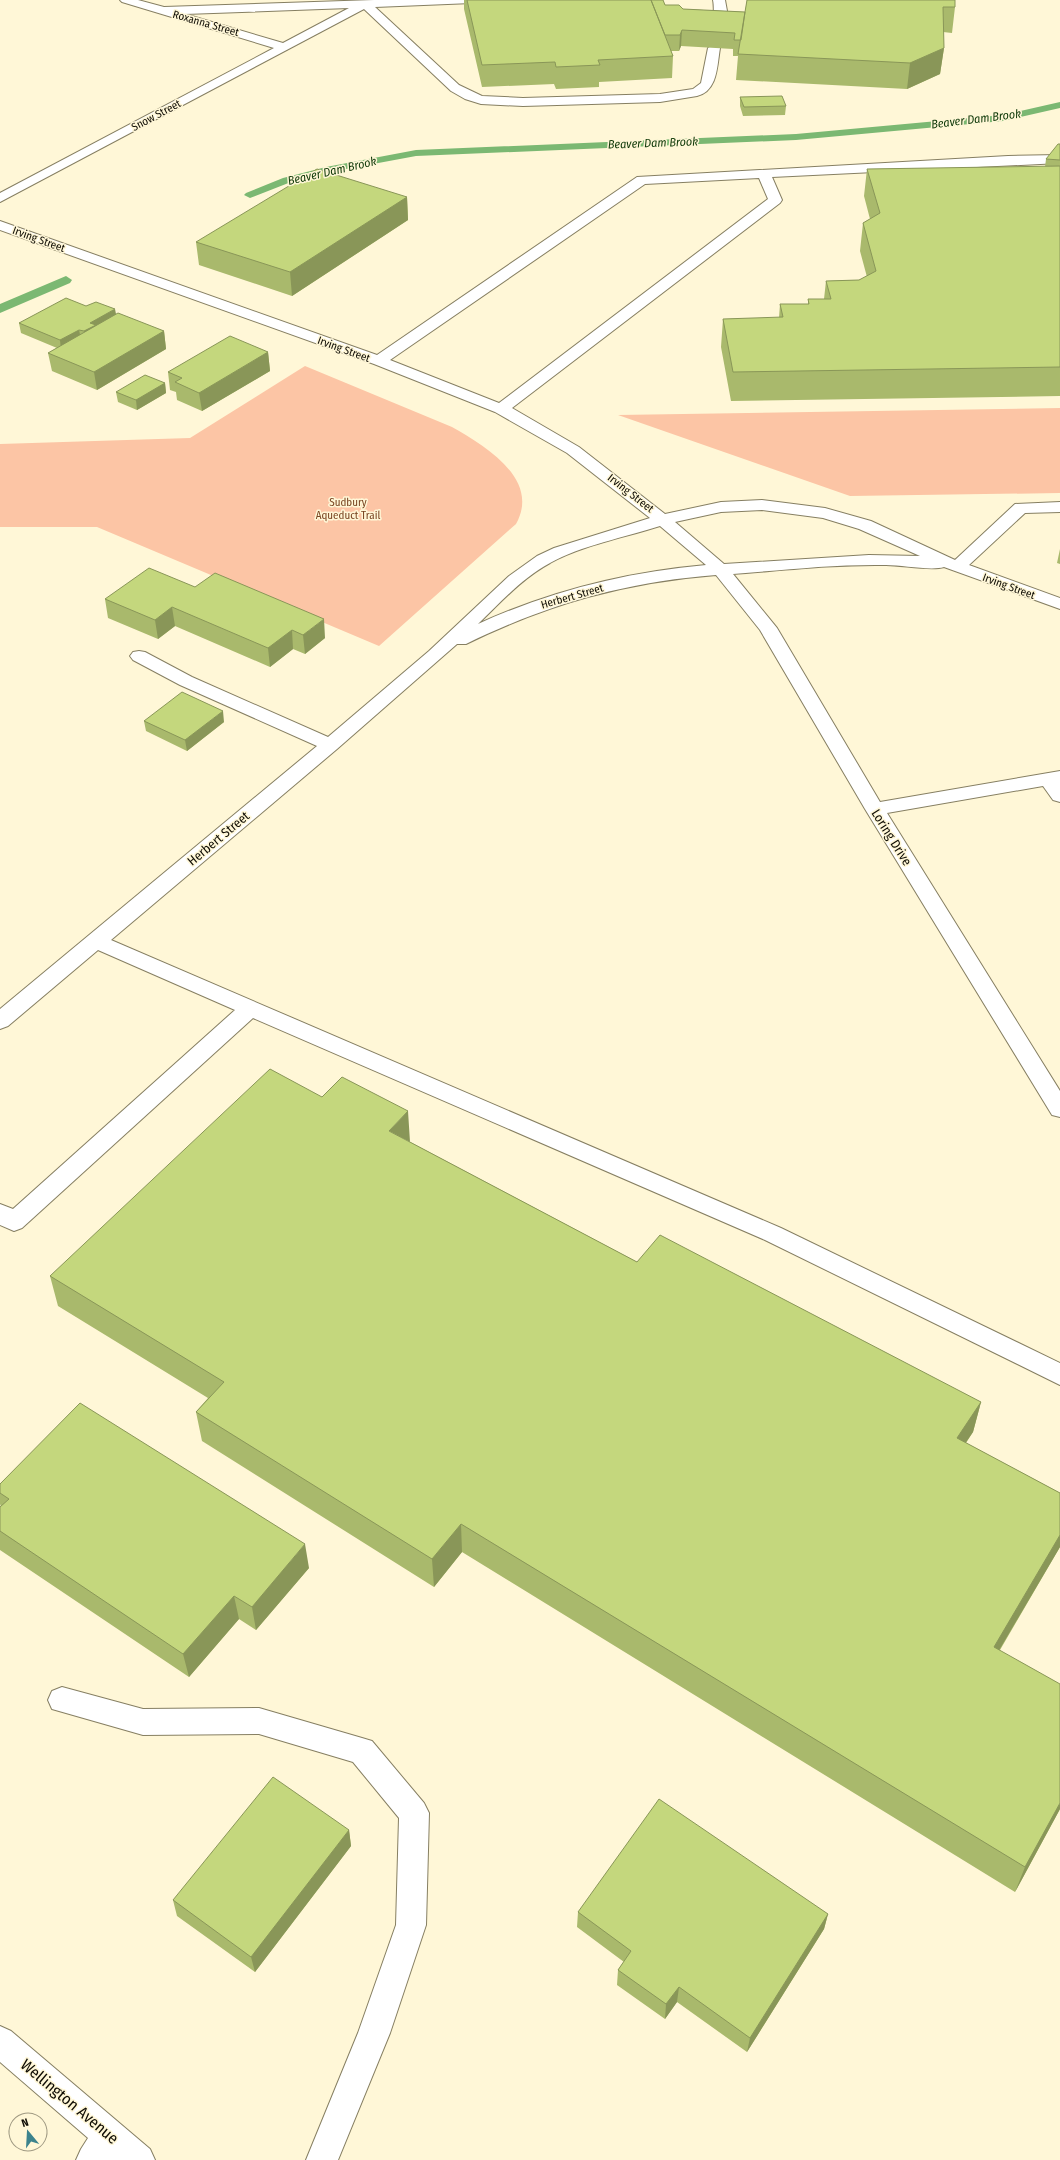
<svg xmlns="http://www.w3.org/2000/svg" width="1060" height="2160" font-family="'Fira Sans Condensed',sans-serif">
<style>
.green{fill:#fcc5a5}
.lines{fill:none;stroke-linecap:round;stroke-linejoin:round}
.stream{fill:#7bb872;fill-rule:evenodd}
.minor-casing{stroke:#867f62;stroke-width:2}
.minor{fill:#fff;fill-rule:evenodd}
.wall{fill:#a9b96c}
.shaded-wall{fill:#899658}
.building{fill:#c4d77d;stroke:#899658}
.labels{text-anchor:middle;stroke-width:3;stroke-linejoin:round;paint-order:stroke}
.far-street-label{font-size:11px;fill:#0e0b03;stroke:#fff7d7}
.far-park-label{font-size:11px;fill:#794421;stroke:#fff7d7}
.far-water-label{font-size:12px;font-style:italic;fill:#0d3706;stroke:#fff7d7}
.street-label{font-size:13px;fill:#0e0b03;stroke:#fff7d7}
.near-street-label{font-size:16px;fill:#0e0b03;stroke:#fff7d7}
</style>
<rect width="100%" height="100%" fill="#fff7d7"/>
<path class="green" d="M305 366 452 427C485 446 541 479 516 524L379 646 97 527H0V444L190 438Z
M1060 408V493L850 496 618 415Z"/>
<g class="lines">
<path class="stream" d="M1060 102V108L1003 121 796 140 416 156 330 172 291 182 250 198 244 195 246 193 283 178 326 167 416 150 796 134 1003 115Z
M66 276 72 280 70 283 0 313V304Z"/>
<g class="minor-casing">
<path id="minor" d="M120 0H138L164 7 374 0H478L472 3 375 7 459 85 482 96 523 98 660 94 693 89 701 83 708 48 714 44 720 48C717 65 718 91 697 96L660 102 523 106 481 104 465 99 451 91 364 9 0 202V193L274 48 122 2ZM349 8 283 43 185 14Z
M713 0H725L727 11 724 30H716C712 23 715 8 713 0Z
M1060 155V163L772 177 782 200 780 203 512 408 579 447 665 514 721 502 762 500 825 508 871 521 955 560 1015 504 1060 502V512L1025 513 969 565 1060 598V609L944 567C931 571 902 565 886 565 835 564 784 570 733 574L777 628 880 802 1060 771V802L1053 800 1043 786 887 813 1060 1091V1117L1052 1115 865 809 760 630 716 575C625 582 548 604 466 644H457L337 749 111 940 781 1228 1060 1363V1385L765 1240 253 1018 22 1228 14 1231 0 1225V1204L13 1209 235 1010 98 950 8 1026 0 1029V1009L317 746 180 685 133 660 130 656 133 652 139 651 145 652 192 677 328 737 429 651 509 576 537 556 554 548 650 518 567 453 495 412 374 364 0 230V221L377 355 637 177 1008 156ZM759 178 768 199 499 403 390 360 645 184ZM762 510 823 518 859 529 920 556 869 555 724 564 675 522 721 512ZM660 526 706 565C627 572 550 591 478 624 500 603 522 578 550 563 580 546 626 537 660 526Z
M62 1687 143 1709 259 1708 362 1738 372 1741 424 1803 429 1813 426 1925 390 2033 338 2160H306L358 2033 396 1925 399 1818 353 1762 259 1734 143 1735 52 1709 48 1700 52 1691Z
M0 2026 11 2031 150 2149 155 2160H76L81 2149 88 2138 0 2062Z"/>
</g>
<use href="#minor" class="minor"/>
</g>
<path class="wall" d="M464 0H663L665 5 683 9 745 12 747 0 955 7 952 33 943 32 944 48 940 74 907 89 736 80 738 56H733V49L681 46 679 51H671L673 56 672 78 599 82V87L556 89 554 84 482 87 464 9Z
M740 97 786 106 785 115 743 116 740 106Z
M1060 144V396L731 401 721 347 723 319 779 318 780 304H808V299H824L826 281 859 280 867 277 860 251 863 223 870 219 864 196 867 169 1045 167 1046 159Z
M407 197 408 220 292 296 199 265 196 242Z
M86 306 116 315 164 331 166 349 97 390 52 371 48 353 57 348 21 333 19 323Z
M268 352 270 371 202 411 177 400 176 392 170 390 168 372Z
M165 383 166 393 137 410 118 402 116 392Z
M1060 549V564L1057 563Z
M195 587 325 638 305 654 293 649 270 667 175 626 158 639 108 618 105 599Z
M144 721 224 722 187 751 146 731Z
M410 1142 637 1262 981 1402 973 1432 966 1443 1060 1493V1547L1000 1650 1060 1809 1015 1892 462 1552 434 1587 202 1441 196 1412 208 1398 58 1306 50 1276Z
M0 1484 309 1568 256 1630 239 1619 189 1677 0 1550V1507H1L0 1504Z
M349 1830 351 1846 255 1972 177 1916 173 1900Z
M578 1912 828 1914 824 1929 747 2052 677 2002 665 2019 617 1985 618 1970 624 1962 577 1927Z"/>
<path class="shaded-wall" d="M682 30 681 46 679 51 680 35Z
M944 48 940 74 907 89 910 63Z
M407 197 408 220 292 296 290 272Z
M115 309 117 319 86 341 84 331 90 323Z
M79 330 81 339 61 350 60 340Z
M164 331 166 349 97 390 94 372Z
M268 352 270 371 202 411 199 393Z
M165 383 166 393 137 410 136 400Z
M172 607 175 626 158 639 155 620Z
M324 619 325 638 305 654 303 635Z
M292 630 293 649 270 667 268 648Z
M223 711 224 722 187 751 185 740Z
M408 1111 410 1142 389 1131Z
M981 1402 973 1432 949 1467 957 1438Z
M461 1524 462 1552 434 1587 432 1559Z
M1060 1535V1547L985 1674 994 1647Z
M305 1544 309 1568 256 1630 252 1607Z
M234 1596 239 1619 189 1677 183 1654Z
M1060 1803V1809L1015 1892 1025 1867Z
M349 1830 351 1846 255 1972 251 1957Z
M828 1914 824 1929 747 2052 750 2038Z
M679 1987 677 2002 665 2019 666 2004Z"/>
<path class="building" d="M467 0H651L673 56 598 60 600 65 556 67 555 62 482 65Z
M651 0H663L665 5H679L683 9 745 12 741 40H734L735 33 682 30 680 35H665Z
M747 0H955V7H943L944 48 910 63 738 54Z
M782 96 786 106 744 107 740 97Z
M1058 144H1060V160L1046 159Z
M1060 166V367L733 372 723 319 783 317 780 304H809L808 299H831L826 281 859 280 876 271 863 223 880 213 867 169Z
M317 169 407 197 290 272 196 242Z
M66 298 86 306 96 302 115 309 90 323 96 325 84 331 79 330 60 340 19 323Z
M118 313 164 331 94 372 48 353Z
M230 336 268 352 199 393 175 382 182 378 168 372Z
M145 375 165 383 136 400 116 392Z
M149 568 195 587 215 573 324 619 303 635 292 630 268 648 172 607 155 620 105 599Z
M182 692 223 711 185 740 144 721Z
M270 1069 322 1097 342 1077 408 1111 389 1131 637 1262 660 1235 981 1402 957 1438 1060 1493V1535L994 1647 1060 1684V1803L1025 1867 461 1524 432 1559 196 1412 224 1382 50 1276Z
M80 1403 305 1544 252 1607 234 1596 183 1654 0 1531V1507L9 1499 0 1493V1484Z
M273 1777 349 1830 251 1957 173 1900Z
M659 1799 828 1914 750 2038 679 1987 666 2004 618 1970 631 1951 578 1912Z"/>
<g class="labels">
<g class="far-street-label">
<text transform="translate(206 23) rotate(16)" y="4">Roxanna Street</text>
<text transform="translate(156 115) rotate(-28)" y="4">Snow Street</text>
<text transform="translate(39 239) rotate(20)" y="4">Irving Street</text>
<text transform="translate(344 349) rotate(20)" y="4">Irving Street</text>
<text transform="translate(631 493) rotate(38)" y="4">Irving Street</text>
<text transform="translate(1009 586) rotate(20)" y="4">Irving Street</text>
<text transform="translate(572 596) rotate(-16)" y="4">Herbert Street</text>
</g>
<g class="far-park-label">
<text x="348" y="506">Sudbury<tspan x="348" dy="13">Aqueduct Trail</tspan></text>
</g>
<g class="far-water-label">
<text transform="translate(976 119) rotate(-7)" y="4">Beaver Dam Brook</text>
<text transform="translate(653 143) rotate(-2)" y="4">Beaver Dam Brook</text>
<text transform="translate(332 171) rotate(-13)" y="4">Beaver Dam Brook</text>
</g>
<g class="street-label">
<text transform="translate(892 837) rotate(58)" y="5">Loring Drive</text>
<text transform="translate(218 838) rotate(-40)" y="5">Herbert Street</text>
</g>
<g class="near-street-label">
<text transform="translate(70 2101) rotate(40)" y="6">Wellington Avenue</text>
</g>
</g>
<g transform="translate(28 2132) rotate(342)"><circle r="19" fill="#fff7d7" stroke="#9f9982"/>
<path d="M0-3L7 15L0 10L-7 15Z" fill="#3c838d"/>
<text y="-6" font-size="11" font-weight="bold" text-anchor="middle" fill="#0e0b03">N</text>
</g>
</svg>
